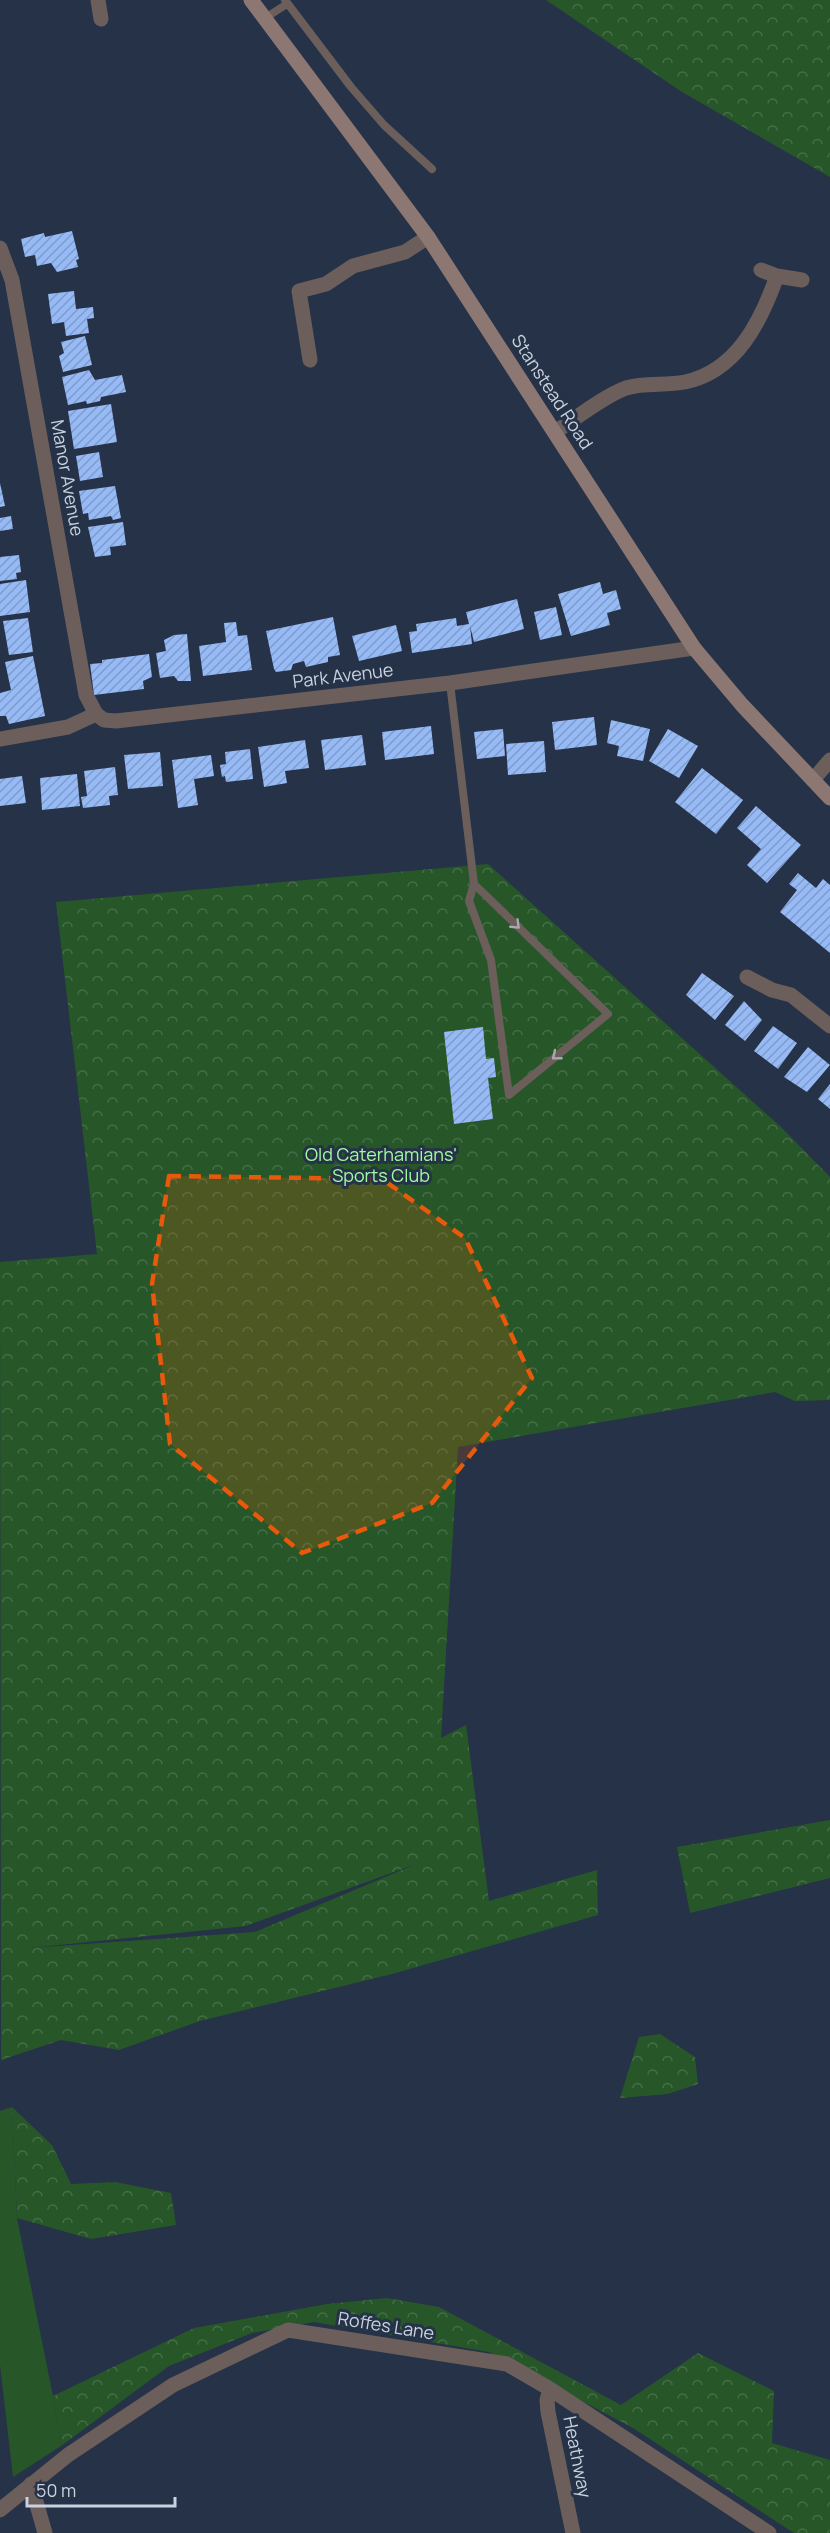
<svg xmlns="http://www.w3.org/2000/svg" width="830" height="2533" font-family="Manrope,sans-serif">
<style>
.grass{fill:#275728}
.forest{fill:url(#forest-crowns);fill-rule:evenodd}
.building{fill:url(#building-hatch)}
.lines{fill:none;stroke-linecap:round;stroke-linejoin:round}
.lane{stroke:#6c5e5b;stroke-width:8}
.street{stroke:#6c5e5b;stroke-width:15}
.secondary{stroke:#8d7772;stroke-width:15}
.oneway{stroke:#a8a9b1}
.marked{fill:#e8590c;fill-opacity:0.2;stroke:#e8590c;stroke-width:4.5;stroke-dasharray:12 8;stroke-linejoin:round}
.labels{text-anchor:middle;stroke-width:6;stroke-linejoin:round;paint-order:stroke}
.street-label{font-size:18px;fill:#c9d2df;stroke:#253247}
.park-label{font-size:18px;fill:#a1faa0;stroke:#253247}
</style>
<defs>
<pattern id="forest-crowns" width="20" height="18" patternUnits="userSpaceOnUse" patternTransform="scale(1.5)"><rect width="20" height="18" fill="#275728"/><path d="M2 6a3 3 0 1 1 6 0M12 15a3 3 0 1 1 6 0" fill="none" stroke="#456e47"/></pattern>
<pattern id="building-hatch" width="6" height="6" patternUnits="userSpaceOnUse" patternTransform="scale(1.5)"><rect width="6" height="6" fill="#96baf6"/><path d="M-1 1l2-2M0 6l6-6M5 7l2-2" fill="none" stroke="#809bc9"/></pattern>
</defs>
<rect width="100%" height="100%" fill="#253247"/>
<path class="grass" d="M12 2107 17 2218 53 2396 61 2446 13 2477 0 2365V2111Z"/>
<path class="forest" d="M546 0H830V177L682 92Z
M488 864 781 1127 830 1177V1400L795 1401 775 1392 458 1447 441 1738 466 1725 489 1901 597 1870 598 1915 392 1974 200 2021 119 2050 61 2040 1 2060 0 1262 97 1254 56 902ZM416 1864 255 1932 29 1948 246 1926Z
M830 1820V1878L690 1913 677 1847Z
M660 2034 695 2057 698 2084 668 2094 620 2098 639 2037Z
M12 2107 52 2145 71 2184 115 2182 171 2193 176 2225 91 2239 17 2218Z
M387 2298 439 2307 621 2405 698 2353 774 2391 772 2443 830 2460V2533H794L633 2428 489 2352 314 2322 252 2333 169 2366 61 2446 53 2396 194 2328 327 2304Z"/>
<path class="building" d="M72 231 79 259 76 260 78 267 57 272 51 263 37 266 35 255 25 257 21 239 44 233 45 237Z
M74 291 76 309 93 307 94 318 87 319 89 333 66 336 64 322 52 324 48 294Z
M85 336 92 365 63 372 59 356 64 353 61 342Z
M89 370 95 380 122 375 126 392 101 397 100 401 87 404 86 401 68 405 62 377Z
M111 404 117 442 74 449 68 411Z
M99 452 103 477 80 481 76 456Z
M0 483 5 506 0 507Z
M115 486 121 518 113 520 111 516 89 520 88 513 83 514 79 491Z
M11 516 13 529 0 531V518Z
M123 522 126 545 110 547 111 555 95 557 88 527Z
M19 555 21 572 16 573 17 579 0 581V557Z
M26 580 30 612 0 616V584Z
M600 582 603 594 616 590 621 609 607 613 610 625 571 636 558 594Z
M517 599 524 629 474 642 470 626 472 644 412 653 409 632 417 631 416 624 456 618 457 626 469 624 466 612Z
M556 607 562 635 540 640 534 612Z
M333 617 340 655 328 657V662L306 667 304 661 293 664 291 670 276 672 274 669 266 631Z
M28 618 33 652 9 655 3 621Z
M236 622 238 636 247 635 252 670 203 676 199 646 226 642 224 623Z
M396 625 402 651 359 661 352 636Z
M187 634 191 681H178L174 676 160 678 156 653 166 651 164 640 174 635Z
M149 654 152 677 143 681 144 689 94 695 90 664 102 663V660Z
M33 656 45 716 9 724 6 716H0V693L11 690 5 662Z
M594 717 597 745 555 750 552 722Z
M611 720 650 729 643 761 617 756 619 746 607 743Z
M431 726 434 754 385 760 382 732Z
M503 729 505 756 477 759 474 732Z
M668 729 698 746 679 778 649 761Z
M362 735 366 765 325 770 321 740Z
M305 740 309 768 285 771 287 783 264 787 258 747Z
M544 741 546 772 508 775 506 744Z
M250 749 253 779 226 782 225 776 222 777 220 765 226 764 225 752Z
M160 752 163 786 128 789 124 755Z
M211 755 214 776 194 779 198 805 178 808 172 760Z
M115 767 118 795 109 796 110 805 83 808 81 797 87 796 84 771Z
M702 768 743 800 716 834 675 802Z
M77 774 80 806 42 810 40 778Z
M22 776 26 803 0 806V779Z
M756 806 801 845 767 883 747 865 761 849 737 828Z
M798 873 816 888 823 879 830 885V953L780 912 797 890 789 884Z
M702 973 734 996 715 1020 686 995Z
M744 1001 762 1020 745 1041 725 1025Z
M773 1026 797 1043 778 1069 754 1051Z
M483 1027 486 1059 494 1058 496 1077 488 1078 493 1119 454 1124 444 1032Z
M808 1047 830 1065 807 1092 784 1077Z
M830 1084V1109L818 1099Z"/>
<g class="lines">
<path class="lane" d="M285 0 351 87 384 125 432 169
M265 18 287 4
M450 683 474 884 469 901 491 960 509 1095 608 1014 474 884"/>
<path class="street" d="M98 0 101 19
M0 248 12 280 86 695 96 714
M761 270 777 276 802 280
M310 360 299 291 326 284 353 266 405 252 428 237
M555 432C575 419 604 396 626 388 645 382 665 386 685 382 737 371 761 321 777 276
M0 739 68 727 96 714 104 720 116 721 450 683 694 648
M813 780 830 760
M747 977 772 990 791 995 830 1026
M550 2389 547 2400 548 2412 573 2533
M31 2484 45 2533
M0 2510 68 2455 173 2385 288 2330 507 2364 550 2389 769 2533"/>
<path class="secondary" d="M251 0 428 237 694 648 742 705 830 798"/>
</g>
<defs><path id="oneway-chevron" d="M-2-3.5L2.5 0L-2 3.5" fill="none" stroke-width="1.6" stroke-linecap="round" stroke-linejoin="round" transform="scale(1.5)"/></defs>
<g class="oneway">
<use href="#oneway-chevron" transform="translate(516 925) rotate(44)"/>
<use href="#oneway-chevron" transform="translate(556 1056) rotate(141)"/>
</g>
<path class="marked" d="M169 1176 382 1179 465 1238 532 1378 432 1503 302 1553 170 1444 152 1284Z"/>
<g class="labels">
<g class="street-label">
<text transform="translate(552 392) rotate(57)" y="6">Stanstead Road</text>
<text transform="translate(67 478) rotate(80)" y="6">Manor Avenue</text>
<text transform="translate(343 676) rotate(-7)" y="6">Park Avenue</text>
<text transform="translate(386 2326) rotate(9)" y="6">Roffes Lane</text>
<text transform="translate(577 2457) rotate(79)" y="6">Heathway</text>
</g>
<g class="park-label">
<text x="381" y="1161">Old Caterhamians'<tspan x="381" dy="21">Sports Club</tspan></text>
</g>
</g>
<path d="M27 2497v9h148v-9" fill="none" stroke="#c9d2df" stroke-width="3"/>
<text x="36" y="2497" font-size="18" fill="#c9d2df" stroke="#253247" stroke-width="4.5" paint-order="stroke">50 m</text>
</svg>
